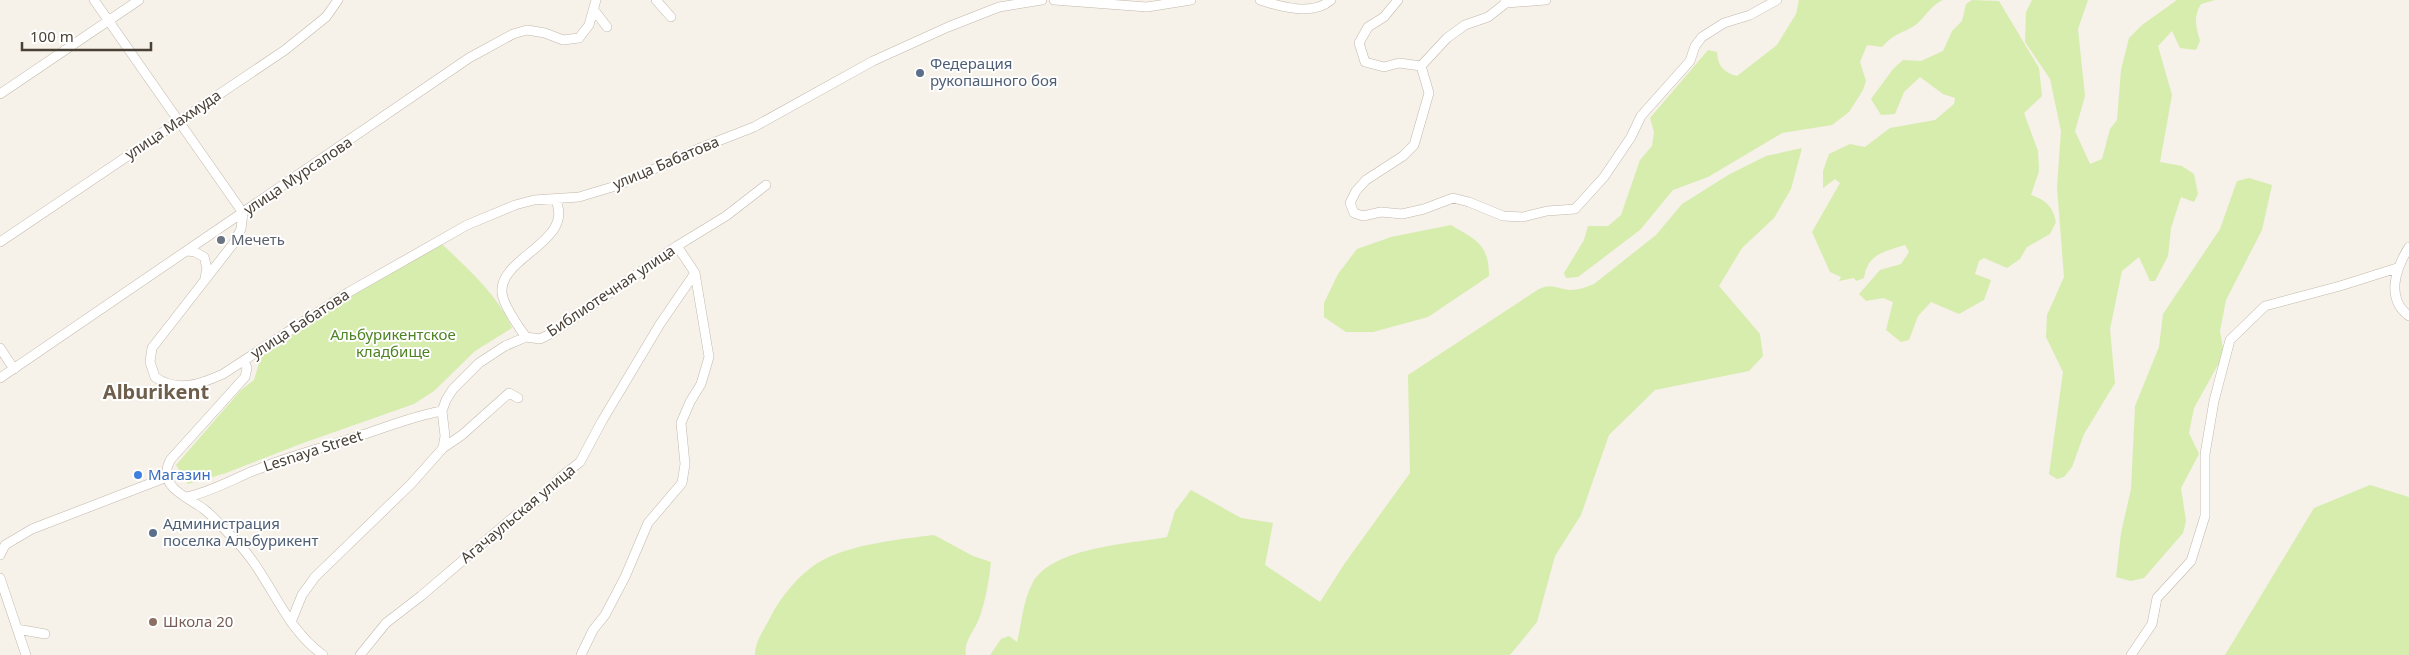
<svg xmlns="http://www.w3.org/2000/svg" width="2409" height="655" font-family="'Noto Sans',sans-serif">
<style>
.green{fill:#d6edae}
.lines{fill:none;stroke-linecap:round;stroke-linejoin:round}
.minor-casing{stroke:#c2b8aa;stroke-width:10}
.minor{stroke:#fff;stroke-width:9}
.service-dot{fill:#5c6f8a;stroke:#fff;stroke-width:2}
.worship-dot{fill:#6b7280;stroke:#fff;stroke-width:2}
.shop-dot{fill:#3f7fe0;stroke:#fff;stroke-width:2}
.education-dot{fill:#8d6e63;stroke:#fff;stroke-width:2}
.labels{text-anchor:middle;stroke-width:4;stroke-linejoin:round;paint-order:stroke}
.service-label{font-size:15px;fill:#4e5e75;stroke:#fff;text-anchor:start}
.street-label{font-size:15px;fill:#4a4136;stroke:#fff}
.worship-label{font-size:15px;fill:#5b616d;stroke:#fff;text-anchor:start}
.park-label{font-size:15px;fill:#4e8323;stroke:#fff}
.shop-label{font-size:15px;fill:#366cbe;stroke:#fff;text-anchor:start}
.education-label{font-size:15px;fill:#785e54;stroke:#fff;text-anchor:start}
.district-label{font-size:20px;font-weight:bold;fill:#6e5e4c;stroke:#fff}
</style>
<rect width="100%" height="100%" fill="#f6f1e9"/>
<path class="green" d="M1799 0H1943C1928 7 1926 18 1914 26 1899 35 1896 32 1882 47L1867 45 1860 62 1866 81 1863 90 1849 112 1832 125 1782 133 1708 177 1673 190 1640 230 1578 277 1566 278 1564 273 1584 240 1588 226H1608L1621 215 1640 160 1652 146 1654 132 1650 118 1708 50 1717 52C1718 66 1723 72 1737 76L1777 45 1796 14Z
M1972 0 1999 1 2039 68 2042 96 2024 113 2038 151 2039 171 2031 195C2046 200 2053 207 2056 222L2050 234 2027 247 2020 259 2007 268 1984 258 1979 261 1975 274 1991 280 1984 300 1959 314 1931 302 1918 316 1909 340 1901 342 1886 330 1893 302 1883 298 1866 301 1859 294 1880 270 1901 264 1909 252 1905 245C1884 252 1868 253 1864 278L1856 281 1854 278 1839 281 1841 277 1830 272 1812 232 1840 183 1835 179 1823 188V171L1829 154 1850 144 1865 147 1890 128 1935 120 1954 104 1955 98 1943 94 1920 77 1904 92 1895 114 1881 115 1871 99 1893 69 1903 60 1921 61 1943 51 1952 31 1962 21 1966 4Z
M2032 0H2088L2078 29 2085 96 2075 131 2090 164 2102 159 2110 129 2117 120 2121 70 2129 38 2142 25 2177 0H2215L2201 4C2193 17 2196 27 2200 41L2196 50 2180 48 2172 31 2158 46 2172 95 2160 162 2182 166 2194 174 2198 194 2194 202 2181 197 2171 228 2168 256 2155 281H2150L2139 257 2122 271 2110 329 2115 383 2084 434 2072 467 2064 477 2057 479 2049 474 2063 372 2046 337 2047 315 2064 277 2057 187 2061 131 2050 79 2025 42 2026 12Z
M1802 148 1791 189 1774 218 1742 248 1719 286 1760 334 1763 356 1749 371 1655 390 1609 435 1581 515 1555 556 1537 622 1510 655H990L1001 639 1009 636 1017 642C1022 622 1023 600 1033 582 1054 547 1129 544 1167 537L1175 511 1191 490 1241 518 1273 523 1265 565 1320 602 1345 563 1410 473 1408 375 1539 289C1553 283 1556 289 1570 290 1579 290 1586 287 1594 284L1656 235 1682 204 1730 174 1766 156Z
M2249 178 2272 185 2262 230 2226 300 2220 331 2223 349 2219 363 2194 408 2189 433 2199 454 2181 488 2186 521 2183 533 2144 578 2131 581 2116 577 2121 533 2131 489 2135 406 2159 347 2163 314 2220 229 2237 181Z
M1451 225C1476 240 1489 244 1489 276L1428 317 1373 332H1346L1324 317V303L1338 274 1357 249 1391 237Z
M441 243C467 268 498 295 512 328L475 351 434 391 414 404 303 443 226 473 188 484 176 465 241 390 254 380 261 356 388 272Z
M2370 485 2409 497V655H2225L2314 508Z
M934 535 973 556 991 562C989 581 986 598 980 616 976 629 963 641 966 655H755C755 642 763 631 769 620 780 597 802 570 825 559 855 544 901 539 934 535Z"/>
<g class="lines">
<g class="minor-casing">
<path id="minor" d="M94 0 243 213 241 229 233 244 152 348 150 362 155 377C177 393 201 384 223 374L349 292 467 225 515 205 534 200 579 197 619 185 700 148 754 127 873 61 948 27 999 7 1042 0
M656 0 671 17
M1054 0 1147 7 1191 0
M1260 0C1281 7 1313 16 1331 0
M1398 0 1384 17 1368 27 1359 43 1365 62 1384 67 1399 63 1421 66
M1505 0 1506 3 1546 0
M594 10 607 27
M1421 66 1429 93 1414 145 1403 156 1366 180 1356 191 1350 203 1354 213 1363 216 1381 212 1402 214 1424 209 1453 198 1469 202 1503 216 1523 217 1547 211 1575 209 1604 177 1631 137 1641 116 1690 61 1695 46 1702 37 1724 23 1750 15 1777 0
M1421 66 1447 38 1465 25 1488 17 1506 3
M0 94 139 0
M0 242 285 50 326 17 338 0
M2409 247C2396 268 2385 298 2409 316
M188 251 195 252 204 257 207 268 205 278
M526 337C519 328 503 304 502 293 498 257 577 241 555 199
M0 348 14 369
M244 361 247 368 245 377 171 459C166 467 165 477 171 485 178 495 195 502 205 510 215 518 223 528 232 537 270 573 281 625 323 655
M0 378 469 58 513 34 527 30 545 33 563 40 579 38 589 25 596 0
M443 448 462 435 509 393 518 398
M187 497C214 491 236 477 261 468 293 455 326 447 359 436 387 427 413 416 442 411
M0 555 5 545 32 529 167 477
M0 578 26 655
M291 622 302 595 315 577 411 484 443 448 445 436 442 411 446 400 453 389 479 363 505 346 526 337 540 339 554 332 677 246 726 216 766 185
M17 629 45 634
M360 655 386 623 421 596 516 515 537 501 560 478 580 462 602 421 660 324 695 273 677 246
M581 655 593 630 605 615 625 577 648 523 682 483 685 464 681 423 690 402 701 384 709 357 695 273
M2131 655 2152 624 2157 598 2191 561 2205 516V454L2214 401 2230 340 2265 306 2340 286 2397 268"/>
</g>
<use href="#minor" class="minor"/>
</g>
<g class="service-dot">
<circle cx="920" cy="73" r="5"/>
<circle cx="153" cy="533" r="5"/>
</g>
<circle class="worship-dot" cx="221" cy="240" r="5"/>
<circle class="shop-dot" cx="138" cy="475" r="5"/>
<circle class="education-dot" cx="153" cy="622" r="5"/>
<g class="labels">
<g class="service-label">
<text x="930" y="69">Федерация<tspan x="930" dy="17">рукопашного боя</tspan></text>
<text x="163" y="529">Администрация<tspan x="163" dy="17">поселка Альбурикент</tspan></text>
</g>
<g class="street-label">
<text transform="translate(173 125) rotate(-34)" y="5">улица Махмуда</text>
<text transform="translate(666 163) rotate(-23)" y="5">улица Бабатова</text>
<text transform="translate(298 176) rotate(-34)" y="5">улица Мурсалова</text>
<text transform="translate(611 291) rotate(-34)" y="5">Библиотечная улица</text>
<text transform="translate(300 324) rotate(-33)" y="5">улица Бабатова</text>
<text transform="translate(313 451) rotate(-18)" y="5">Lesnaya Street</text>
<text transform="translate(518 514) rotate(-40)" y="5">Агачаульская улица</text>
</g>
<g class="worship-label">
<text x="231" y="245">Мечеть</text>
</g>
<g class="park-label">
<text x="393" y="340">Альбурикентское<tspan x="393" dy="17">кладбище</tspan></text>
</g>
<g class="shop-label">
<text x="148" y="480">Магазин</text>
</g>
<g class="education-label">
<text x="163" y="627">Школа 20</text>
</g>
<g class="district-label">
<text x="156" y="399">Alburikent</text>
</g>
</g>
<path d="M22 42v8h129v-8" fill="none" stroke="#4a4136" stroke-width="2.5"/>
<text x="30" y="42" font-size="15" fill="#4a4136" stroke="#ffffff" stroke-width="4" paint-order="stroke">100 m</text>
</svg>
